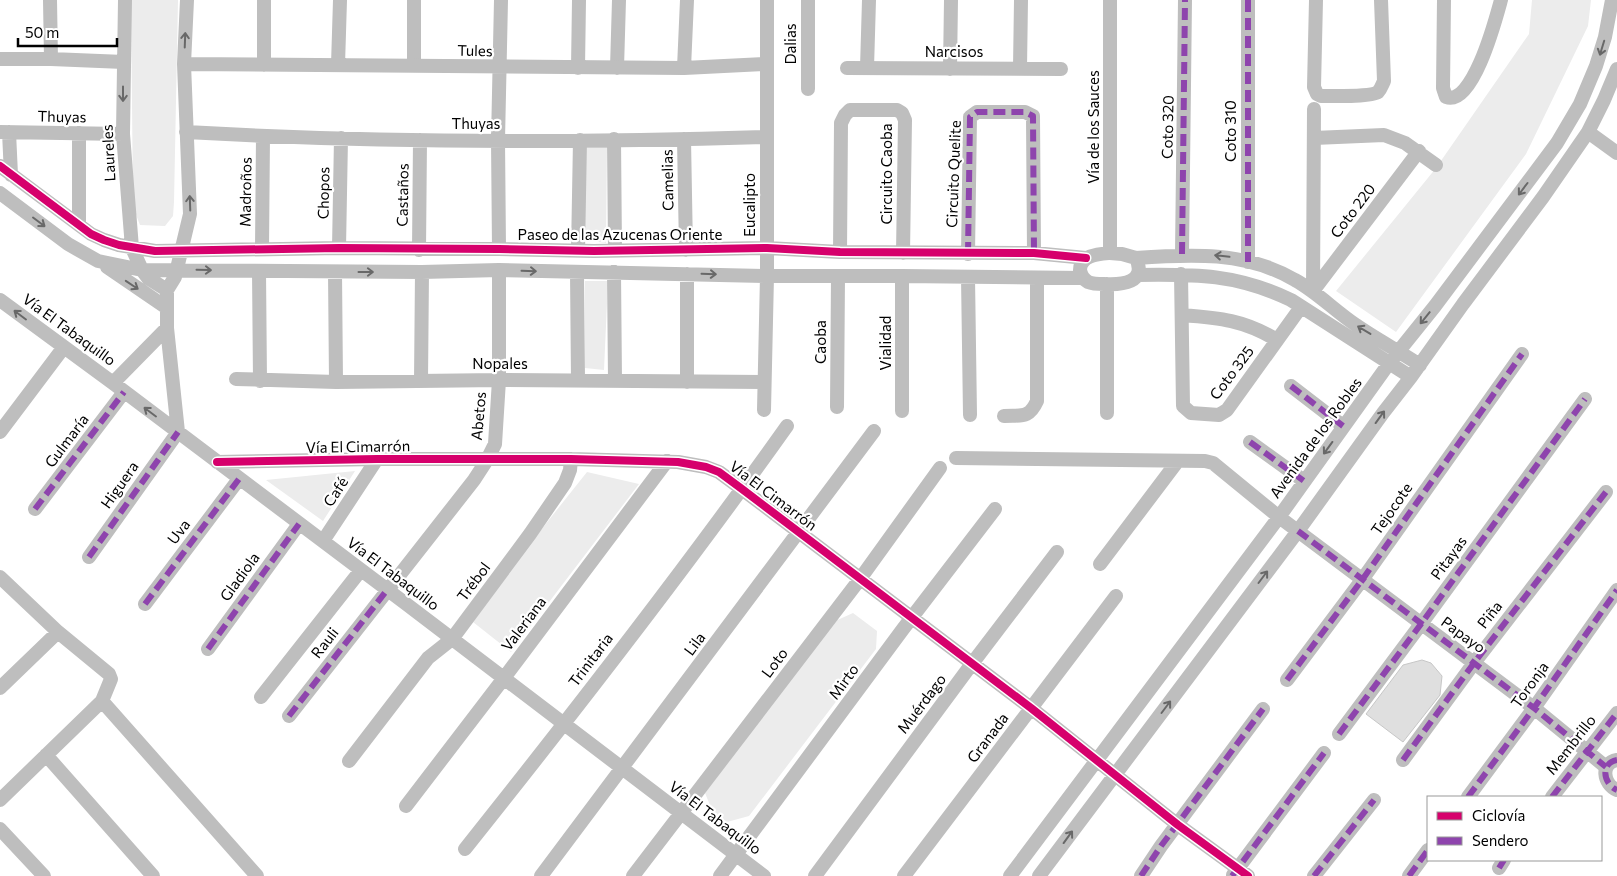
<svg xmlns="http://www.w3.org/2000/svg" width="1617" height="876" font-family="Commissioner,sans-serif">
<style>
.green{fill:#ececec}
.building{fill:#dfdfdf;stroke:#c7c7c7}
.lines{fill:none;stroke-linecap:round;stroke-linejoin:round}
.minor{stroke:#bebebe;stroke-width:14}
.quiet{stroke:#8e44ad;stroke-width:6;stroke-dasharray:12 6;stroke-linecap:butt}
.cycleway-casing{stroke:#fff;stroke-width:11}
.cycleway{stroke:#d6006c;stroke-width:8}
.oneway{stroke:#686868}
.labels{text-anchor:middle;stroke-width:4.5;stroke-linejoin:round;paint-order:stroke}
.street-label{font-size:15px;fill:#000;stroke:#fff}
</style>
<rect width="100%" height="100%" fill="#fff"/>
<path class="green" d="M131 0H178L174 202 173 216 165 226 140 225 133 207Z
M1532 0H1591L1588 26 1526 154 1396 332 1336 291 1436 168 1529 34Z
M586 148H607L606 243 584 240Z
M585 281H608L604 370 585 368Z
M355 471 323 521 266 480Z
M587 472 639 484 511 652 473 622 525 550Z
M853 613 877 631 876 649 749 816 727 822 714 815 705 793 833 622Z"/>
<path class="building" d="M1422 660 1431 663 1442 676 1440 695 1403 742 1366 714 1403 665Z"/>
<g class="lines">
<path class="minor" d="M50 0 51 59
M125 0 123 134 132 248 142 270 148 278 167 290
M264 0V65
M414 0V66
M808 0V89
M1110 0V253
M1248 0V262
M1316 0 1314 87 1317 94 1321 96C1332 96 1371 97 1378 92 1381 89 1382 85 1384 81L1381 0
M1444 0 1443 88 1446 97C1473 107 1496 18 1501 0
M0 59H51L124 62
M184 64 684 68 766 64
M338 65 340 0
M578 68 579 0
M617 68 619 0
M684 68 687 0
M847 68 1061 69
M867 68 869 0
M1020 68 1021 0
M950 69 951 0
M0 132 123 134
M9 132 11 175
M186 132C379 143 574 143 767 137
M1588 132 1617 153
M79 133V225
M1314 138 1384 135 1405 143 1436 165
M614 139 615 251
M684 139 686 250
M0 166 91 234 104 240 119 245 155 251 339 248 499 249 594 251 767 248 840 252 1034 253 1086 258
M0 193 68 244 98 261 142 270 422 272 499 270 767 276H902L1082 278
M262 248 263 136
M339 248 341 138
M499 249 498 140 501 0
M419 250 420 140
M578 251 580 140
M840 252 841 123 845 115 850 110H897L902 113 905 120 903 253
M1110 253 1122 254 1136 258C1147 283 1122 285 1104 284 1099 284 1093 284 1088 282 1083 279 1081 276 1080 270 1080 255 1099 254 1110 253Z
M968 254 970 117 977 112H1025L1033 116 1034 253
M1182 254 1185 0
M1136 258C1190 254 1246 251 1295 280 1317 292 1335 311 1356 325 1376 339 1399 351 1420 365
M107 267 167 308
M259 271 260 381
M335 272 336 382
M577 272 578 380
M614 272 615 381
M1181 274 1183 406 1191 413 1219 415 1227 410 1301 307
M1137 275C1196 274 1237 274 1291 300L1411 377
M968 277 970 415
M1313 291 1314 109
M1313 291 1419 151
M0 300 113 383 405 603 764 876
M1182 315C1220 318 1244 320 1277 340
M236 379 336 382 499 380 764 382
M421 381 422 272
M687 382V274
M113 383 167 328
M1291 386 1343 426
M837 407 838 276
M764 410 767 276V0
M902 411V276
M1107 413V284
M1004 416C1021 415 1029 419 1037 401V278
M0 432 64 347
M1250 442 1304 481
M956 458 1205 461 1213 463 1279 517 1534 708 1606 767
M217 462 377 459H571L678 462 706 467 719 472 742 489 1031 708 1178 825 1248 876
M35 509 124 392
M323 541 377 459
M89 557 178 432 167 328V290L175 277 190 214 184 64 187 0
M1100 564 1177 462
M0 577 58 632 109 674 111 679 102 701 0 800
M145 604 239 479
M208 649 299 524
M1287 680 1362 580 1522 354
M0 688 58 632
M261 697 361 570
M102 701 257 876
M289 716 474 480 487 460 495 444 499 380V270
M1339 734 1421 624 1585 399
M46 755 153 876
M1403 760 1474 663 1606 492
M1617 760C1600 763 1603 784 1617 790
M349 761 428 658 452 639 530 534 565 483 570 470 571 459
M1468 797 1534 708 1617 590
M1552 797 1617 713
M406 806 504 678 667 461
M0 829 44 876
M465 849C575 711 684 571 787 426
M1499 868 1504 860
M1233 875 1324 753
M541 876 874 431
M633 876 860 579 940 468
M720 876 903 629 995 509
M815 876 971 665 1057 552
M904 876 1116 596
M1010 876 1279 517 1390 362 1435 306 1557 143 1580 104 1596 66 1605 37 1612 0
M1039 876 1298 531 1383 413 1411 377 1463 304 1543 197 1588 132 1604 100 1617 69
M1141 876 1161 846 1263 709
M1314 876 1374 800
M1409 876 1428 850"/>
<path class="quiet" d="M1248 0V262
M968 254 970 117 977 112H1025L1033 116 1034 253
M1182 254 1185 0
M1291 386 1343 426
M1250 442 1304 481
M35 509 124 392
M1298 531 1534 708 1606 767
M89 557 178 432
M145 604 239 479
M208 649 299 524
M1287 680 1362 580 1522 354
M289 716 387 590
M1339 734 1421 624 1585 399
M1403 760 1474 663 1606 492
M1617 760C1600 763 1603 784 1617 790
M1468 797 1534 708 1617 590
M1552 797 1617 713
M1499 868 1504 860
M1141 876 1161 846 1263 709
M1232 876 1324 753
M1314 876 1374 800
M1409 876 1428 850"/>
<g class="cycleway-casing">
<path id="cycleway" d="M0 166 91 234 104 240 119 245 155 251 339 248 499 249 594 251 767 248 840 252 1034 253 1086 258
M217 462 377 459H571L678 462 706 467 719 472 742 489 1031 708 1178 825 1248 876"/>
</g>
<use href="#cycleway" class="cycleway"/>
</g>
<defs><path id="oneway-shaft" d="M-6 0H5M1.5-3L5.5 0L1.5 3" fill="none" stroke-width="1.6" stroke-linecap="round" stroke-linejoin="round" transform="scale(1.25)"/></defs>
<g class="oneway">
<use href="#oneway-shaft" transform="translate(185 40) rotate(-88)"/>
<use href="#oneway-shaft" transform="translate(1602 48) rotate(107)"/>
<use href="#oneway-shaft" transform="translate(123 94) rotate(90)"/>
<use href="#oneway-shaft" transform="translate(1523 189) rotate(127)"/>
<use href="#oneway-shaft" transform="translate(190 203) rotate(-92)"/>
<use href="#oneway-shaft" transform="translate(39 222) rotate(37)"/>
<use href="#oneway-shaft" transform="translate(1222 256) rotate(-174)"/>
<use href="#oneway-shaft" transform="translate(204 270) rotate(1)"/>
<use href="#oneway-shaft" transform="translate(529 271) rotate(2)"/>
<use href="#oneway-shaft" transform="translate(366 272)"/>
<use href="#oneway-shaft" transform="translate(709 274) rotate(2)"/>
<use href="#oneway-shaft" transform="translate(132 285) rotate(34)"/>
<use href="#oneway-shaft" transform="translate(20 315) rotate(-143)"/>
<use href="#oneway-shaft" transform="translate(1425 318) rotate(129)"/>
<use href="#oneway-shaft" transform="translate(1364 330) rotate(-149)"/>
<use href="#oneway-shaft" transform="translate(150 412) rotate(-143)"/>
<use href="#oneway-shaft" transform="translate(1380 417) rotate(-54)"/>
<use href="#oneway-shaft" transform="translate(1328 448) rotate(126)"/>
<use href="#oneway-shaft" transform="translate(1263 577) rotate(-53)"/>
<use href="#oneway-shaft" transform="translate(1166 707) rotate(-53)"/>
<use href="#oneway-shaft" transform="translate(1068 837) rotate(-54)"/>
</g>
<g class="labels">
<g class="street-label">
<text transform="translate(791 44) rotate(-90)" y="5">Dalias</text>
<text transform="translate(475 51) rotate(1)" y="5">Tules</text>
<text x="954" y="57">Narcisos</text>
<text transform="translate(62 117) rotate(1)" y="5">Thuyas</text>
<text x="476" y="129">Thuyas</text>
<text transform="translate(1094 127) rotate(-90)" y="5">Vía de los Sauces</text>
<text transform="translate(1168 127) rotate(-89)" y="5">Coto 320</text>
<text transform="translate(1231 131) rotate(-90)" y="5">Coto 310</text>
<text transform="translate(109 153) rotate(-93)" y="5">Laureles</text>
<text transform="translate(887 174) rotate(-90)" y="5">Circuito Caoba</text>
<text transform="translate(954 174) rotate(-88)" y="5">Circuito Quelite</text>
<text transform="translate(668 180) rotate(-91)" y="5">Camelias</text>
<text transform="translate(246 192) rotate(-89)" y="5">Madroños</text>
<text transform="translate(324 193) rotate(-89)" y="5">Chopos</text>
<text transform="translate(403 195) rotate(-89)" y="5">Castaños</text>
<text transform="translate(750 205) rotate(-90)" y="5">Eucalipto</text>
<text transform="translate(1353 211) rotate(-53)" y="5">Coto 220</text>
<text x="620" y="240">Paseo de las Azucenas Oriente</text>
<text transform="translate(69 330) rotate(36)" y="5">Vía El Tabaquillo</text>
<text transform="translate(821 342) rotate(-90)" y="5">Caoba</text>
<text transform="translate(886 343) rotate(-90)" y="5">Vialidad</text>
<text x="500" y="369">Nopales</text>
<text transform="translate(1232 373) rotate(-53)" y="5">Coto 325</text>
<text transform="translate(479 416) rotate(-85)" y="5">Abetos</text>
<text transform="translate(1316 438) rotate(-54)" y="5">Avenida de los Robles</text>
<text transform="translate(67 441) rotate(-53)" y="5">Gulmaría</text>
<text transform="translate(358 447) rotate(-1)" y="5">Vía El Cimarrón</text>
<text transform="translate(120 485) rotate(-55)" y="5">Higuera</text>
<text transform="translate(336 492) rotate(-57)" y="5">Café</text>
<text transform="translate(773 496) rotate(37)" y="5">Vía El Cimarrón</text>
<text transform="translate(1392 509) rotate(-55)" y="5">Tejocote</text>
<text transform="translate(179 532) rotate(-53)" y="5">Uva</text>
<text transform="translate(1449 558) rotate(-54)" y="5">Pitayas</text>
<text transform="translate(393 574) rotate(37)" y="5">Vía El Tabaquillo</text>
<text transform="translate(240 577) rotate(-54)" y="5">Gladiola</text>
<text transform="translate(474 582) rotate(-53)" y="5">Trébol</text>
<text transform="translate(1490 615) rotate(-52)" y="5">Piña</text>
<text transform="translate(524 624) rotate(-53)" y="5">Valeriana</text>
<text transform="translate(1463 635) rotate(36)" y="5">Papayo</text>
<text transform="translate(325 643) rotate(-52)" y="5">Rauli</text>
<text transform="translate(695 644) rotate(-53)" y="5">Lila</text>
<text transform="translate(591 660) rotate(-53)" y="5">Trinitaria</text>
<text transform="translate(775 663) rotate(-53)" y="5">Loto</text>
<text transform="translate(844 682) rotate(-54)" y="5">Mirto</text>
<text transform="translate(1530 685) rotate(-54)" y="5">Toronja</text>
<text transform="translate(922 704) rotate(-53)" y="5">Muérdago</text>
<text transform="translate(988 738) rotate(-53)" y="5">Granada</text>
<text transform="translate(1571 745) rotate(-52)" y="5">Membrillo</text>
<text transform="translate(715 818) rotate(37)" y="5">Vía El Tabaquillo</text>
</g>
</g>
<rect x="1427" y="796" width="175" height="65" fill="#ffffff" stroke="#999999"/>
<rect x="1437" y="812" width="25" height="8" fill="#d6006c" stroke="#999999"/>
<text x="1472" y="821" font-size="15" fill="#000000">Ciclovía</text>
<rect x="1437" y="837" width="25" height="8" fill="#8e44ad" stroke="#999999"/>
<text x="1472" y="846" font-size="15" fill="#000000">Sendero</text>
<path d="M18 38v8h99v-8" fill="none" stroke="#000000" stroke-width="2.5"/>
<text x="25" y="38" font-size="15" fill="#000000" stroke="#ffffff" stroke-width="4" paint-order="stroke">50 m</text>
</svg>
